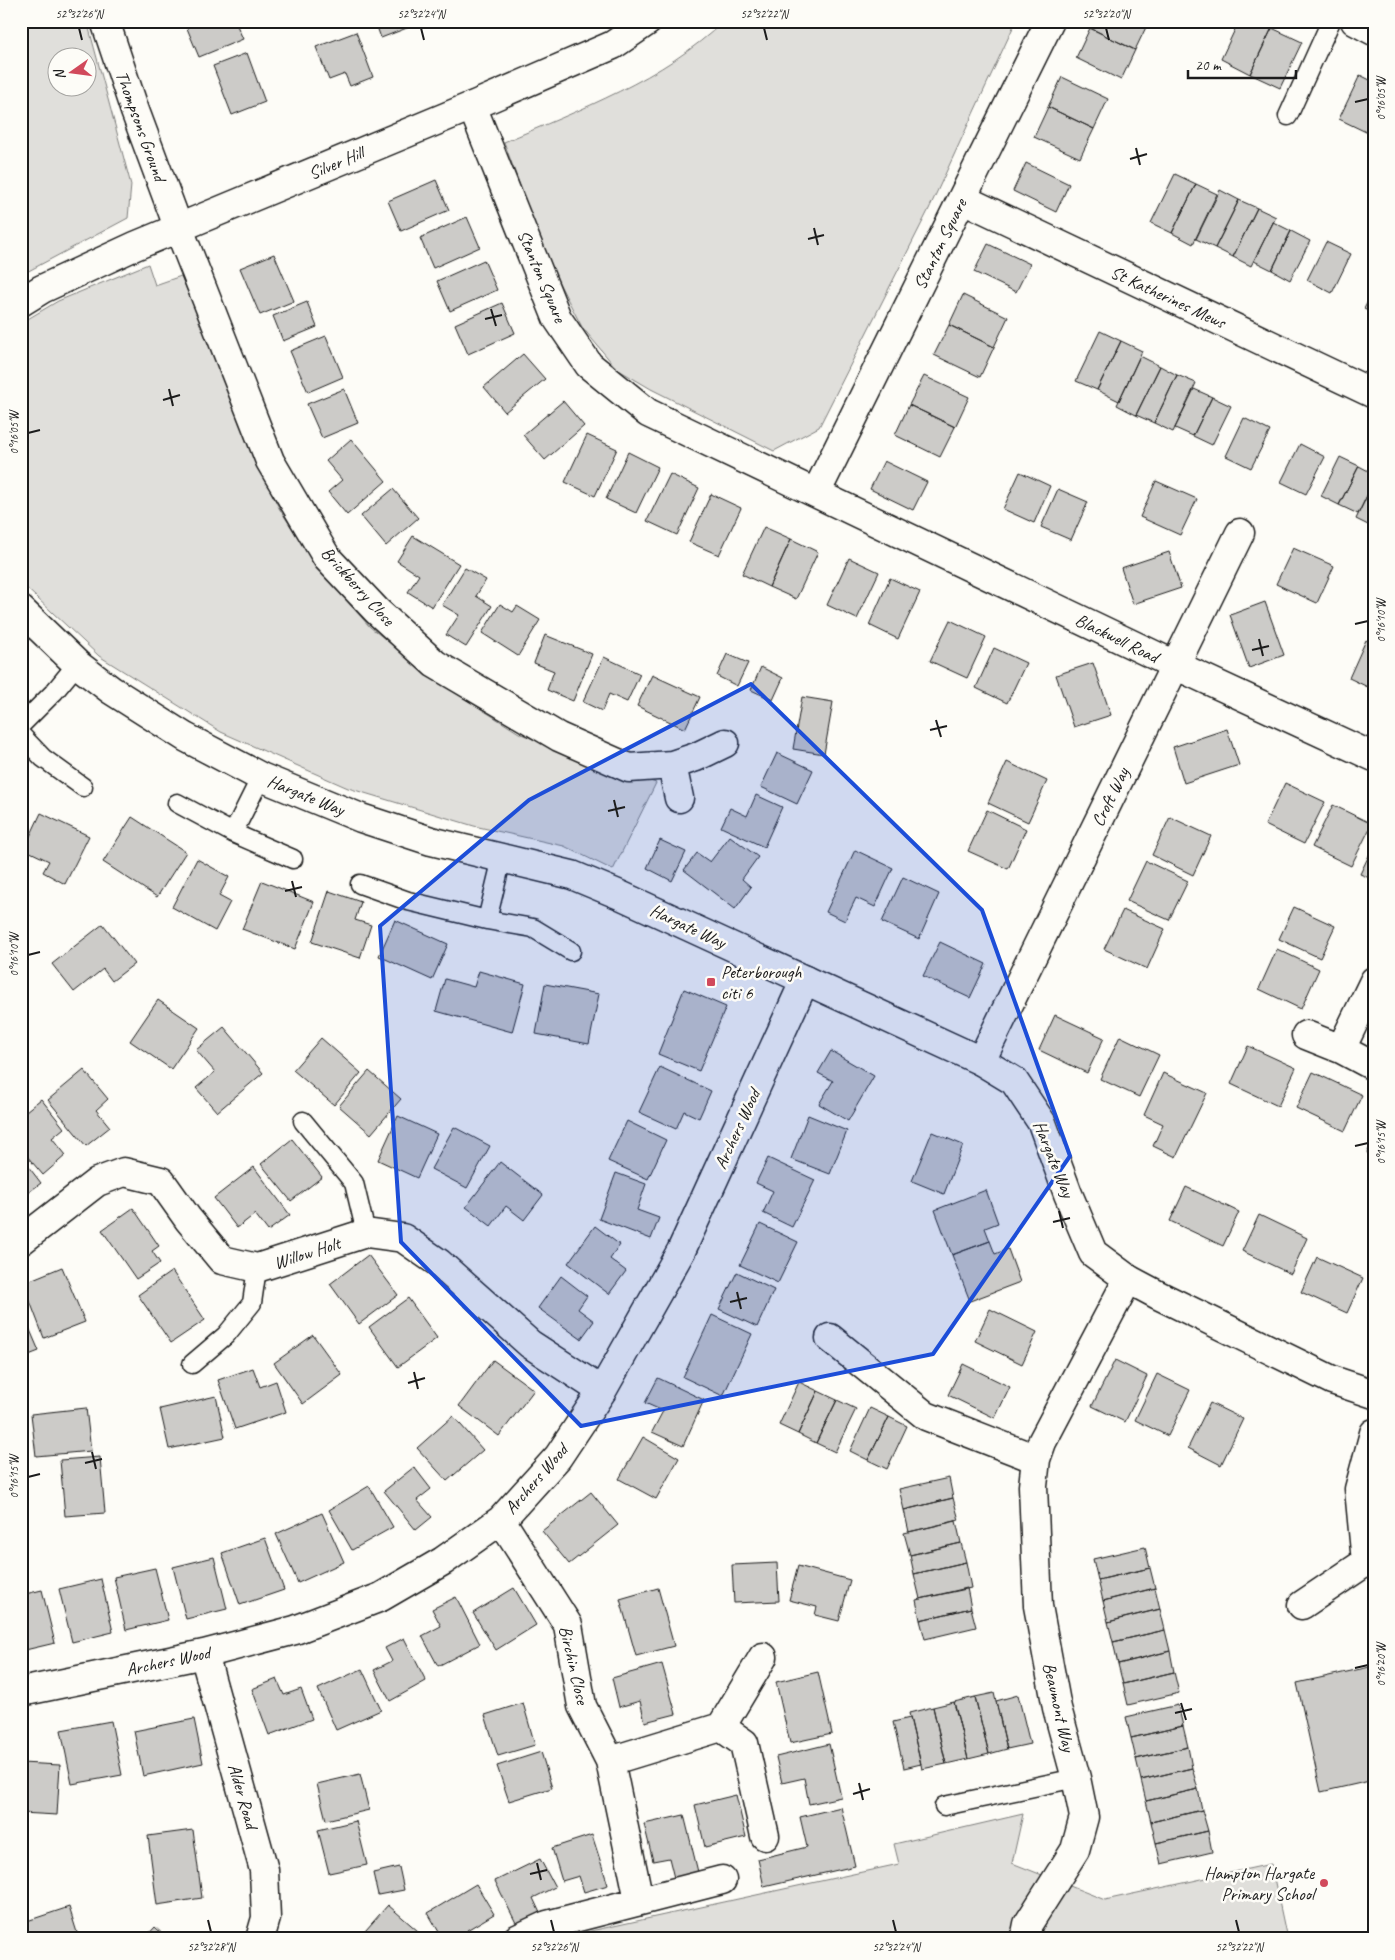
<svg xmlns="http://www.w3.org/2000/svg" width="1395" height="1960" font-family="Caveat,sans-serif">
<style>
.green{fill:#e0dfdb;stroke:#7e7e7c;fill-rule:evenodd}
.building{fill:#cccbc8;stroke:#1c1c1c}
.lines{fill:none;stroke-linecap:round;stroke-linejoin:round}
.service-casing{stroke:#1c1c1c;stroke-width:21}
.minor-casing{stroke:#1c1c1c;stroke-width:31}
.tertiary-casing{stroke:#1c1c1c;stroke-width:31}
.service{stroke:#fdfcf7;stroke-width:18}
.minor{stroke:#fdfcf7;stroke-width:28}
.tertiary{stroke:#fdfcf7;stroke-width:28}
.marked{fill:#1d4ed8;fill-opacity:0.2;stroke:#1d4ed8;stroke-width:4;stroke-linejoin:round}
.ticks{fill:none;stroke:#1c1c1c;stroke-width:2}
.poi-dot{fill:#d1495b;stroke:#fdfcf7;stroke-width:2}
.labels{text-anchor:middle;stroke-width:5;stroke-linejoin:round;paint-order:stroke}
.street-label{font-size:18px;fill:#1c1c1c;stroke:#fdfcf7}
.poi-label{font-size:18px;fill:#1c1c1c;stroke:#fdfcf7;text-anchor:start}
.neatline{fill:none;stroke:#1c1c1c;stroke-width:2}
.ticks-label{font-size:12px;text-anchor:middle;fill:#1c1c1c}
</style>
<rect width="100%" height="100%" fill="#fdfcf7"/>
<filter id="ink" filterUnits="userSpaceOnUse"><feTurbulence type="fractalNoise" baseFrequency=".02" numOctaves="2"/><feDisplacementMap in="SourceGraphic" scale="10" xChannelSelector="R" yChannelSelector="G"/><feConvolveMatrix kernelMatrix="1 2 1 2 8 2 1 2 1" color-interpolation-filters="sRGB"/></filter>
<g filter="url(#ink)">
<path class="green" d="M21 21H87L131 185 128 218 21 275ZM58 58H88V88H58Z
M724 21H1016L929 209 819 427 774 451 651 389 617 369 582 327 547 260 504 142C580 110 663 79 724 21Z
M148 264 155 285 181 276 223 375 245 437 279 508 317 567 370 627 440 683 519 733 579 759 656 783 613 870 564 846 474 826 348 788 221 732 99 656 21 583V323L58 301Z
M1023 1814 1012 1863 1105 1900 1271 1864 1287 1939H566L577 1934 899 1864 894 1844Z"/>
<path class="building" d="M184 21H235L243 39 199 57Z
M375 21H425L381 38Z
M1093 21H1149L1135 50 1090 28Z
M1239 21H1258L1272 28 1250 74 1221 59Z
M1090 28 1135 50 1121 80 1076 58Z
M1272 28 1302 42 1280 88 1250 74Z
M356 32 373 77 350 86 345 74 329 80 316 47Z
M247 53 265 102 232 115 213 66Z
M1360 75 1374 82V122L1368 133 1339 119Z
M1062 77 1108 99 1094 129 1048 107Z
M1048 107 1094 129 1080 158 1034 137Z
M1374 122V135L1368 133Z
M1026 163 1069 184 1056 212 1013 191Z
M1175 174 1196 184 1172 233 1151 223Z
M436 180 449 210 401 231 388 201Z
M1196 184 1217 194 1193 244 1172 233Z
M1220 190 1239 200 1215 248 1196 239Z
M1239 200 1257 208 1233 257 1215 248Z
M1257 208 1276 217 1251 266 1233 257Z
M467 217 480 247 433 268 420 238Z
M1273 222 1291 231 1272 270 1254 261Z
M1291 231 1310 241 1290 280 1272 270Z
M1326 242 1351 254 1332 293 1307 280Z
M988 244 1030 264 1016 292 974 272Z
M274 254 294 301 260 315 240 268Z
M484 260 497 290 450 311 437 281Z
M1374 289V314L1364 309Z
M963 295 1008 317 994 347 949 325Z
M307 302 317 327 283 341 273 316Z
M502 303 515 333 468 354 455 324Z
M949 325 994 347 980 377 934 355Z
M1100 331 1121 341 1097 390 1076 381Z
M326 336 343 377 308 392 290 351Z
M1121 341 1142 351 1119 401 1097 390Z
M523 354 545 379 505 412 484 387Z
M1140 356 1160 366 1136 415 1117 405Z
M1160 366 1177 375 1154 423 1136 415Z
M1177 375 1196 383 1173 432 1154 423Z
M924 376 969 397 955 427 909 405Z
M344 389 358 423 322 438 307 404Z
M1194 389 1212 397 1193 436 1175 428Z
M1212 397 1231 406 1212 445 1193 436Z
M563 401 584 426 545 460 523 435Z
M909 405 955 427 940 457 895 435Z
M1244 418 1270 431 1251 468 1226 456Z
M587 435 617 449 595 496 565 482Z
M351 439 386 481 347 515 328 492 342 480 326 461Z
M1300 444 1325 457 1306 494 1281 482Z
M628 452 658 467 636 513 606 499Z
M1340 457 1359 466 1339 505 1321 496Z
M884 461 927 482 913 510 870 489Z
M1359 466 1374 474V481L1358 514 1339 505Z
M1020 472 1050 486 1034 523 1003 509Z
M670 474 699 488 677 535 647 521Z
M1156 481 1197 499 1180 535 1140 517Z
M1374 481V528L1356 519Z
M393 489 418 518 386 546 361 516Z
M1058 489 1088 502 1071 540 1041 527Z
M711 494 741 508 719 555 689 542Z
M764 527 791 539 769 587 742 574Z
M413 536 459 564 432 607 408 592 419 575 397 561Z
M791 539 818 552 796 599 769 587Z
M1293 548 1334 566 1317 603 1276 584Z
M1169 552 1181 588 1133 604 1121 568Z
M849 558 879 572 857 619 827 605Z
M465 568 486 580 476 596 492 606 466 647 446 635 459 615 442 605Z
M890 578 920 592 898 639 869 625Z
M1265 602 1284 655 1249 668 1230 615Z
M500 604 513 612 517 606 540 620 518 656 482 633Z
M950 620 986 637 967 678 930 661Z
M545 635 592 654 573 701 547 690 554 671 534 663Z
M1366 640 1374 644V690L1349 678Z
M994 648 1026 663 1007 703 976 688Z
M727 654 748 663 737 686 717 676Z
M604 657 640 674 627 702 609 694 602 711 583 702Z
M1093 663 1111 715 1074 727 1056 675Z
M761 667 783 678 773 700 751 690Z
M652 675 700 697 685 729 637 706Z
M802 697 833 702 824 754 793 749Z
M1227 729 1239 765 1184 783 1173 747Z
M777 753 813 770 797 804 761 787Z
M1007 762 1047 781 1028 822 988 803Z
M1285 783 1325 802 1304 844 1265 825Z
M756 795 782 807 764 847 721 827 730 808 747 816Z
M1333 805 1372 824 1351 866 1312 847Z
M987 810 1026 829 1008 869 968 851Z
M21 813 30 820 21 831Z
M41 813 89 836 65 884 43 872 49 861 24 849Z
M132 817 186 852 157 897 103 862Z
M1170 817 1211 836 1193 875 1152 855Z
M730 836 758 857 742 879 751 887 735 909 684 870 697 853 710 862Z
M660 840 686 852 672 881 647 868Z
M1374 845V880L1360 874Z
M855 850 893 868 875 907 856 898 845 921 826 912Z
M197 859 229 877 219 896 230 902 215 931 172 907Z
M1146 861 1188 881 1169 920 1127 901Z
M903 877 939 894 919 939 882 922Z
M262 881 314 902 295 949 242 929Z
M329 891 361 902 355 920 371 925 360 958 312 942Z
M1294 907 1335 926 1320 958 1279 939Z
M1123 910 1165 929 1147 969 1104 949Z
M395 920 448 944 432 980 379 956Z
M103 924 134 964 112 981 103 969 74 992 52 964Z
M940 942 986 964 970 998 923 976Z
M1277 949 1319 969 1301 1009 1259 989Z
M479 971 525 984 512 1032 436 1011 445 979 474 987Z
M545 984 599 994 589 1044 536 1034Z
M684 989 726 1007 699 1071 658 1054Z
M158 1000 199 1028 171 1069 130 1041Z
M1055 1015 1104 1038 1087 1073 1039 1050Z
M224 1027 263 1073 217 1112 196 1088 215 1072 196 1050Z
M1120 1036 1159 1055 1139 1097 1100 1079Z
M321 1038 361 1073 334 1105 293 1070Z
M1248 1046 1296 1068 1278 1106 1231 1084Z
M831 1051 874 1076 848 1121 819 1104 833 1081 818 1073Z
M660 1067 711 1091 699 1118 684 1111 676 1129 639 1112Z
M84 1070 108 1099 96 1110 110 1127 86 1146 48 1100Z
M369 1071 401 1099 371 1134 339 1106Z
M1313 1072 1362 1095 1345 1131 1296 1108Z
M1163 1073 1207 1093 1176 1157 1153 1146 1163 1124 1144 1115Z
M41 1099 64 1128 52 1138 66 1155 43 1175 21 1149V1115Z
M808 1115 847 1131 830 1174 791 1159Z
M398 1116 437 1134 417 1178 378 1160Z
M627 1121 666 1140 648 1179 608 1161Z
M454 1127 490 1146 467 1188 431 1169Z
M932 1132 963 1145 944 1194 912 1181Z
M292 1139 322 1177 291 1201 261 1164Z
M1374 1139V1156L1367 1153Z
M21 1157 41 1183 21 1198Z
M768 1158 815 1180 792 1227 763 1213 773 1191 756 1183Z
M500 1162 543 1195 524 1220 506 1206 491 1226 466 1207Z
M254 1167 290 1215 268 1231 255 1214 237 1228 214 1198Z
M616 1173 646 1184 637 1210 659 1218 651 1239 599 1219Z
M1186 1187 1239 1212 1223 1246 1170 1221Z
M986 1190 998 1223 985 1228 990 1241 952 1255 935 1210Z
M133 1208 159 1246 152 1251 160 1263 136 1279 102 1230Z
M1259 1215 1307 1238 1291 1274 1242 1251Z
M760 1224 798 1242 778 1283 740 1265Z
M595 1226 620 1245 610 1259 626 1271 609 1294 568 1263Z
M990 1241 995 1254 1008 1249 1020 1282 970 1301 952 1255Z
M368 1255 398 1295 359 1324 330 1284Z
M1317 1257 1363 1278 1347 1313 1301 1292Z
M62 1267 85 1322 44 1338 23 1283Z
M172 1271 205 1320 171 1343 138 1295Z
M737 1272 774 1290 757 1327 719 1309Z
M561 1276 587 1296 578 1309 594 1321 581 1339 538 1308Z
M408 1298 437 1338 398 1367 369 1327Z
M21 1309 39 1351 21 1358Z
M990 1309 1037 1332 1022 1364 975 1341Z
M712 1315 752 1334 723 1396 683 1377Z
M313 1335 342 1375 303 1404 274 1363Z
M493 1360 534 1390 499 1436 459 1406Z
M1115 1360 1147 1376 1125 1422 1092 1406Z
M963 1364 1010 1387 995 1418 948 1395Z
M253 1368 260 1387 276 1381 286 1412 235 1429 218 1380Z
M1157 1374 1190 1390 1168 1436 1135 1420Z
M658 1378 704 1400 683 1446 652 1432 663 1411 645 1403Z
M799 1382 818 1391 798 1434 779 1425Z
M818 1391 837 1400 816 1443 798 1434Z
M216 1396 225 1437 169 1449 160 1409Z
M837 1400 856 1409 835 1452 816 1443Z
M1210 1403 1243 1419 1221 1465 1188 1448Z
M86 1408 91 1451 36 1456 31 1414Z
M870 1408 889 1417 868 1460 850 1451Z
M453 1416 483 1450 447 1481 417 1448Z
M889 1417 907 1426 887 1469 868 1460Z
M643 1437 679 1458 656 1499 619 1479Z
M100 1457 105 1513 65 1516 60 1460Z
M414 1467 431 1489 417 1500 432 1517 416 1530 384 1491Z
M949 1478 953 1498 904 1510 899 1489Z
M369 1486 393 1527 352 1550 329 1510Z
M591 1492 618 1525 569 1564 542 1531Z
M953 1498 959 1520 909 1532 904 1510Z
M322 1513 344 1562 298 1583 276 1534Z
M956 1521 961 1543 910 1555 904 1533Z
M265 1538 284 1590 240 1605 222 1553Z
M961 1543 966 1562 914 1574 910 1555Z
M1145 1547 1150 1568 1098 1580 1093 1559Z
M214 1557 227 1609 186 1619 173 1567Z
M966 1562 971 1588 920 1599 914 1574Z
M777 1563 779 1601 734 1603 732 1565Z
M798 1566 850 1580 839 1621 815 1615 817 1607 789 1600Z
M155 1568 168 1620 126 1630 114 1577Z
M1150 1568 1155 1588 1103 1601 1098 1580Z
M101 1579 113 1632 72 1642 59 1589Z
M514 1588 536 1625 496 1650 473 1613Z
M658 1588 674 1646 636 1656 620 1599Z
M967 1588 971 1608 920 1620 916 1600Z
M1155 1588 1160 1609 1108 1622 1103 1601Z
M42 1590 55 1643 21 1651V1595Z
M456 1597 480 1644 438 1666 422 1636 441 1626 432 1609Z
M971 1608 976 1627 925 1639 920 1620Z
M1160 1609 1165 1630 1113 1642 1108 1622Z
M1165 1630 1170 1651 1118 1664 1113 1642Z
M404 1638 426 1681 390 1701 374 1670 392 1661 385 1648Z
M1170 1651 1174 1672 1123 1684 1118 1664Z
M662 1664 676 1714 645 1722 640 1701 619 1707 612 1678Z
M1374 1666V1780L1321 1792 1297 1683Z
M362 1669 381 1710 336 1730 318 1689Z
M818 1672 832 1734 790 1743 776 1682Z
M1174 1672 1179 1693 1128 1705 1123 1684Z
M277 1679 284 1695 301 1689 312 1719 269 1735 252 1689Z
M994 1693 1007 1749 989 1754 975 1697Z
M1018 1695 1030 1744 1007 1749 996 1701Z
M975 1697 989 1754 968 1759 954 1702Z
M954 1702 968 1759 946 1764 933 1707Z
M523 1703 535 1745 498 1756 485 1715Z
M1178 1705 1183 1726 1131 1738 1126 1717Z
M933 1707 946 1764 922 1769 909 1713Z
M910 1718 921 1764 904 1768 893 1722Z
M194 1719 203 1763 143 1776 134 1731Z
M111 1721 122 1775 72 1784 61 1730Z
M1183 1726 1188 1747 1136 1759 1131 1738Z
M829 1744 841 1797 809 1804 804 1778 782 1783 776 1757Z
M1188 1747 1192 1768 1141 1780 1136 1759Z
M541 1752 552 1788 509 1801 497 1766Z
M21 1763 60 1765 57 1815 21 1813Z
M1192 1768 1198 1789 1146 1801 1141 1780Z
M360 1774 369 1810 326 1820 317 1784Z
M1198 1789 1202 1810 1151 1822 1146 1801Z
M736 1795 746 1837 705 1847 695 1805Z
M841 1807 855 1866 764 1887 758 1859 807 1847 800 1817Z
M1202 1810 1208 1831 1156 1843 1151 1822Z
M684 1815 698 1872 674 1878 669 1858 653 1861 644 1824Z
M356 1821 367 1865 329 1873 318 1830Z
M193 1830 202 1898 157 1905 148 1836Z
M1208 1831 1212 1852 1161 1864 1156 1843Z
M592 1835 608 1885 584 1892 579 1876 562 1881 552 1848Z
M540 1859 555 1887 533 1898 540 1913 517 1925 495 1881Z
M399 1867 404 1890 378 1895 373 1873Z
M476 1884 494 1914 467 1930 472 1939H443L428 1913Z
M388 1905 418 1931 412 1939H358Z
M69 1907 79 1939H21V1923Z
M155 1927 168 1939H144Z"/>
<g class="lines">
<g class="service-casing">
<path id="service" d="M1288 116 1331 21
M21 725 54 692 77 664
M21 735 43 758 83 787
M177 803 233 833 293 859
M233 833 261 777
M360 884 408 901 487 920 533 928 571 951
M487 920 502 858
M303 1121 354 1183 366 1233
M192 1364 226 1335 252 1303 257 1268
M944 1806 1076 1778"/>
</g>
<g class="minor-casing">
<path id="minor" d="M105 21 135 111 179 229 270 461 327 558 377 611 435 664 559 737 629 768 672 765 696 757 725 743
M1355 21 1374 31
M472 106 557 318 589 365 648 413 1175 665 1374 757
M963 199 1374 394
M816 493 1050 21
M672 765 679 798
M1306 1035 1341 1049 1373 1066
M1341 1049 1374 981
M981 1061 1240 533
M21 1241 97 1182 124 1172 161 1181 188 1219 222 1260 257 1268 366 1233 403 1238 439 1263 530 1344 602 1391
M830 1338 926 1416 1036 1459
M501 1520 568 1625 582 1706 610 1761 639 1900
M1302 1605 1366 1562 1359 1489 1374 1433
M204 1654 264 1870 266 1918 260 1939
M21 1692 204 1654 295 1630 381 1597 443 1561 501 1520 558 1457 602 1391 681 1251 805 980
M721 1727 744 1743 765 1836
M610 1761 721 1727 763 1657
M517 1939 547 1925 722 1880
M1025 1939 1028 1924 1075 1850 1084 1817 1076 1778 1057 1708 1038 1606 1033 1486 1036 1459 1042 1442 1128 1279"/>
</g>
<g class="tertiary-casing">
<path id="tertiary" d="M21 302 42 289 135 246 472 106 613 45 648 21
M21 610 77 664 111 690 185 737 261 777 361 818 431 841 572 875 620 895 981 1061 1014 1081 1042 1123 1068 1194 1093 1253 1128 1279 1158 1295 1332 1380 1374 1394"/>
</g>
<use href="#service" class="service"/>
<use href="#minor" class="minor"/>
<use href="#tertiary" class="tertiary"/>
</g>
</g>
<path class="marked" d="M751 684 982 910 1070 1156 933 1354 581 1426 401 1242 380 926 529 800Z"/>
<path class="ticks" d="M79 28 82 40M421 28 424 40M764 28 767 40M1106 28 1109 40M1355 102 1368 99M1136 148 1140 165M1130 159 1147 154M814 228 818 245M808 239 824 235M491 309 496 326M485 319 502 315M169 389 173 406M163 400 180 395M28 433 40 430M1355 624 1368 621M1259 639 1263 656M1252 650 1269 646M936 720 941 737M930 730 947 726M614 800 618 817M608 811 625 807M292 881 296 897M285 891 302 887M28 955 40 952M1355 1146 1368 1143M1059 1211 1063 1228M1053 1222 1070 1218M737 1292 741 1309M730 1302 747 1298M414 1372 418 1389M408 1383 425 1378M92 1452 96 1469M85 1463 102 1459M28 1477 40 1474M1355 1668 1368 1665M1181 1703 1186 1720M1175 1713 1192 1709M859 1783 863 1800M853 1794 870 1789M537 1863 541 1880M530 1874 547 1870M208 1920 211 1932M551 1920 554 1932M893 1920 896 1932M1236 1920 1239 1932"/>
<g class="poi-dot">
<rect x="706" y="977" width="10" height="10" rx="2.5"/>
<circle cx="1324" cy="1883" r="5"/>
</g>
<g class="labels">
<g class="street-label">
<text transform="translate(141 126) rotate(70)" y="6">Thompsons Ground</text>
<text transform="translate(336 163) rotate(-23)" y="6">Silver Hill</text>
<text transform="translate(940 244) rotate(-64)" y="6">Stanton Square</text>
<text transform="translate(542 276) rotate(67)" y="6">Stanton Square</text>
<text transform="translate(1168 297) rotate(25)" y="6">St Katherines Mews</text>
<text transform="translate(358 586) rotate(48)" y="6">Brickberry Close</text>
<text transform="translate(1117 638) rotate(26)" y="6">Blackwell Road</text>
<text transform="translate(306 795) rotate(22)" y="6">Hargate Way</text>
<text transform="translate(1110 797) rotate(-64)" y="6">Croft Way</text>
<text transform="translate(688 926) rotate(25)" y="6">Hargate Way</text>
<text transform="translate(737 1129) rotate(-65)" y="6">Archers Wood</text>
<text transform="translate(1054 1159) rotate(68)" y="6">Hargate Way</text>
<text transform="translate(307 1253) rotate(-18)" y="6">Willow Holt</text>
<text transform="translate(536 1479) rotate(-49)" y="6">Archers Wood</text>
<text transform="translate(168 1661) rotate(-12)" y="6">Archers Wood</text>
<text transform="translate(574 1665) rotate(77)" y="6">Birchin Close</text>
<text transform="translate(1059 1707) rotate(77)" y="6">Beaumont Way</text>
<text transform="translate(243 1796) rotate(74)" y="6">Alder Road</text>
</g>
<g class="poi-label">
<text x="721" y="978">Peterborough<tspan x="721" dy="21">citi 6</tspan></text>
<text x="1314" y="1879" text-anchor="end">Hampton Hargate<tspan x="1314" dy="21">Primary School</tspan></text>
</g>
</g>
<rect width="1395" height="1960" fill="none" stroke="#fdfcf7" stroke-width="55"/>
<g transform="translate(72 72) rotate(256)"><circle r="24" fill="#fdfcf7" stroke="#a3a29f"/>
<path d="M0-4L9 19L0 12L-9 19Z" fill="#d1495b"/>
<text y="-8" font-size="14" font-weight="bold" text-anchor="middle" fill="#1c1c1c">N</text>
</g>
<path d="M1188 70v8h108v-8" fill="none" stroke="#1c1c1c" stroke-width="2.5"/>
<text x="1195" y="70" font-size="15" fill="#1c1c1c" stroke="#fdfcf7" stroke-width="4" paint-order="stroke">20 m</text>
<rect x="28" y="28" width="1340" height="1904" class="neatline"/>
<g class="ticks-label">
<text x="79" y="18">52°32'26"N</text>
<text x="421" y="18">52°32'24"N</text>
<text x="764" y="18">52°32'22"N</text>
<text x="1106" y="18">52°32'20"N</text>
<text transform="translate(1381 99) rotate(-90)" y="4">0°16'05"W</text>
<text transform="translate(14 433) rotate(-90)" y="4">0°16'05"W</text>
<text transform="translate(1381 621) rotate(-90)" y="4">0°16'10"W</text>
<text transform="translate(14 955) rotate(-90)" y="4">0°16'10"W</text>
<text transform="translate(1381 1143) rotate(-90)" y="4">0°16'15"W</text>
<text transform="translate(14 1477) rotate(-90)" y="4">0°16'15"W</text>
<text transform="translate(1381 1665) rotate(-90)" y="4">0°16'20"W</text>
<text x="211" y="1951">52°32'28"N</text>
<text x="554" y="1951">52°32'26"N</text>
<text x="896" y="1951">52°32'24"N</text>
<text x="1239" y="1951">52°32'22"N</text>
</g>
</svg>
